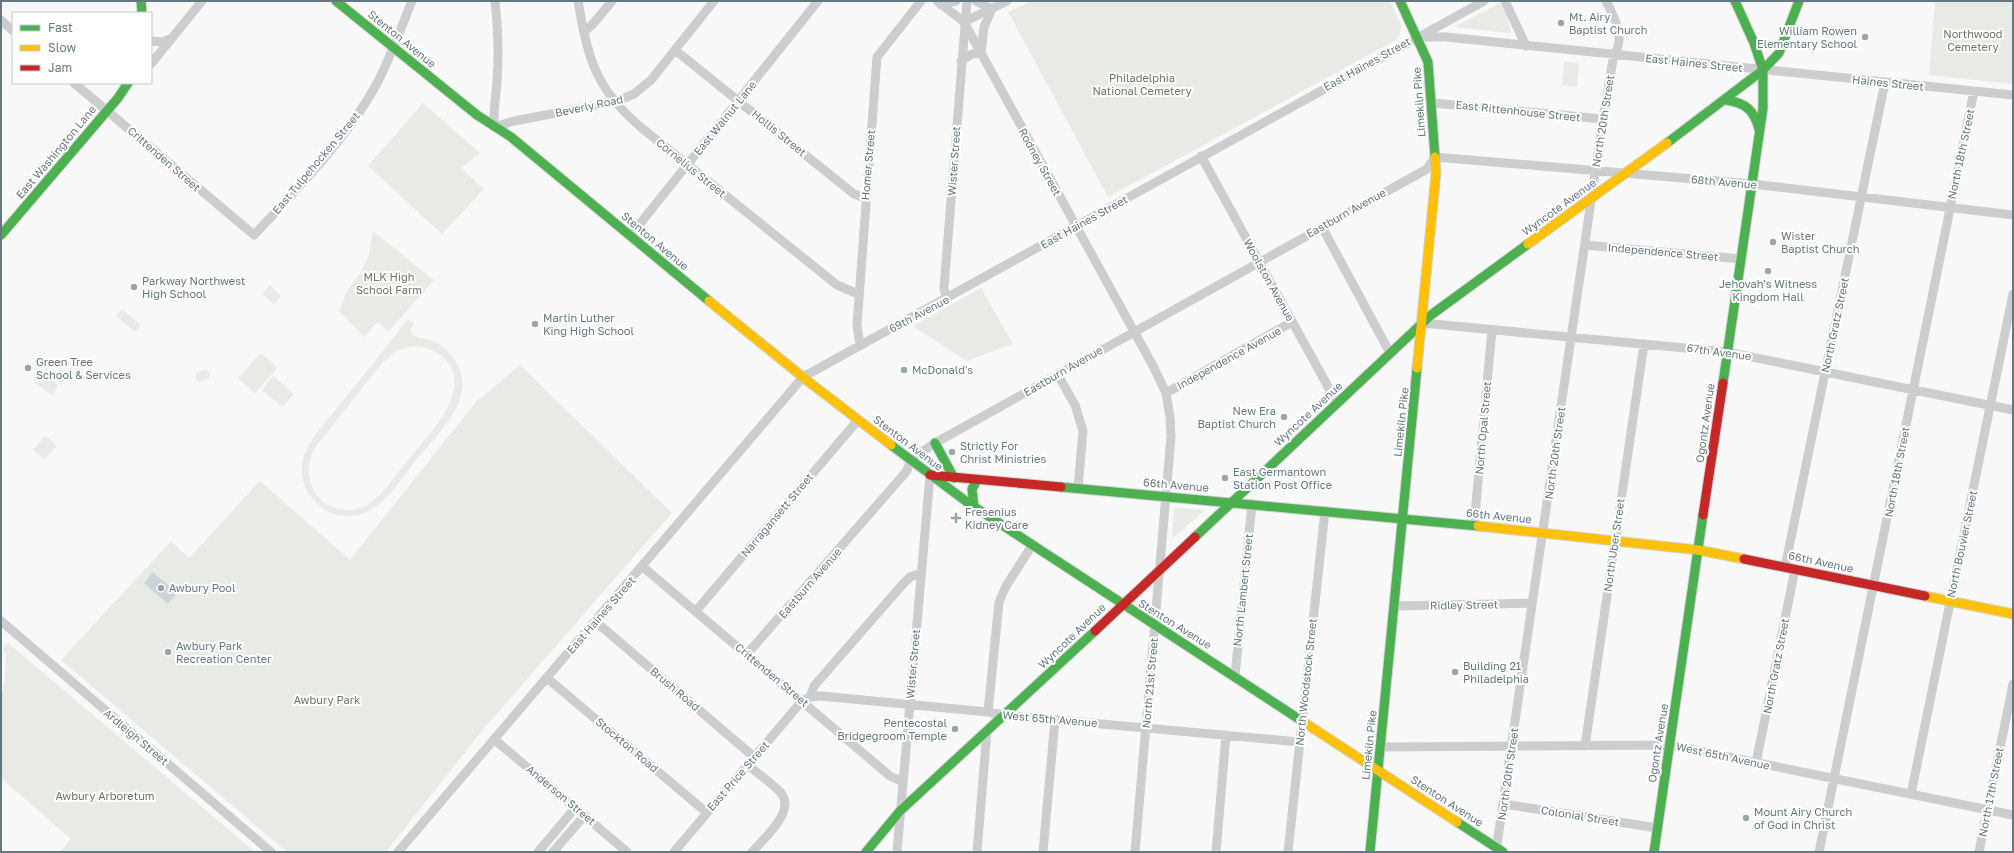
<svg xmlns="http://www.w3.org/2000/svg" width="2014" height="853" font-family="'Golos Text',sans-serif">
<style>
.green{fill:#e8eae5;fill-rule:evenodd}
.water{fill:#cbd5d7}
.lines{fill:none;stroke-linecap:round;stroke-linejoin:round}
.fast-casing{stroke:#d4d5d6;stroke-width:11}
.slow-casing{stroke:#d4d5d6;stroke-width:11}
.jam-casing{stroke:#d4d5d6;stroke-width:11}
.street{stroke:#cbcdce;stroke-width:9}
.fast{stroke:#4caf50;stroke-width:9}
.slow{stroke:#ffc107;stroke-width:9}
.jam{stroke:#c62828;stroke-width:9}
.poi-dot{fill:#98a5ab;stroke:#fff;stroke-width:1.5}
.labels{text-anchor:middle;stroke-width:4;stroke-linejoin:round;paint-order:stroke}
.poi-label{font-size:11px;fill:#657881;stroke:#fff;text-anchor:start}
.park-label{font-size:11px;fill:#6a7964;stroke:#fff}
.street-label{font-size:11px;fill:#657881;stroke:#fff}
</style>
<rect width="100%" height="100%" fill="#f8f8f8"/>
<path class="green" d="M1031 1H1390L1402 26 1398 39 1108 197 1008 12Z
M1935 1H2013V84L1929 75Z
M1500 3 1507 16 1511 33 1454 27Z
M1564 62 1579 63 1577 87 1562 85Z
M423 103 480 153 461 168 484 189 442 234 368 166Z
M373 231 434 280 389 331 377 322 364 337 339 311 346 293 361 272 369 255Z
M270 285 281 296 274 304 262 294Z
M981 288 1013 344 966 361 913 326Z
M122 309 141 325 135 332 116 316Z
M408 319 414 324 410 330C417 340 419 337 430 340 445 345 457 359 461 374 469 407 435 437 416 460 396 485 375 524 337 515 326 512 315 504 309 494 301 481 299 465 306 451 314 433 330 417 342 402 364 375 386 347 408 319ZM414 346C426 347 438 351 446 360 474 391 426 438 407 461 394 477 380 501 360 508 345 513 326 508 317 495 306 480 307 465 314 449L382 363 396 351Z
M261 353 278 368 255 393 238 378Z
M520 365 672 513 485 727 386 852H287L61 660 171 541 189 558 260 481 350 560 476 402Z
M206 369 210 373V377L199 382 195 378 196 373Z
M39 370 57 385V389L52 395 34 382V376Z
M273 376 294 394 282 407 262 390Z
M45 436 57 446 45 459 33 450Z
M1174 507 1205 510 1172 539Z
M8 643 255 852H60L71 839 1 778V695L5 680 6 654 2 650Z"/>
<path class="water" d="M153 572 177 593 168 604 144 583Z"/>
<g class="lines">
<g class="fast-casing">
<path id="fast" d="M141 1 142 13
M336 1 477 115 511 137 709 301
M1400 1 1428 62 1435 157
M1726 100C1746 103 1754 110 1759 129
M1667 143 1763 70 1779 53 1799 1
M1 235 118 98 128 83
M1723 383 1763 108V70L1754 43 1735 1
M935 443 954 478
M891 445 967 502 1305 723
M1061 487 1478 526
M974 507 972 489 977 480
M1195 537 1431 315 1528 244
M1457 822 1503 852
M866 852 900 811 1095 631
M1370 852 1417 368
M1654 852 1703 515"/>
</g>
<g class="slow-casing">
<path id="slow" d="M1528 244 1667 143
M709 301 809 382 891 445
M1417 368 1436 173 1435 157
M1478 526 1698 550 1744 559
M1925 596 2013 614
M1305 723 1457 822"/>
</g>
<g class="jam-casing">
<path id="jam" d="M930 475 1061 487
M1703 515 1723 383
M1744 559 1925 596
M1095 631 1195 537"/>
</g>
<path class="street" d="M495 1C498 28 499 54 497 81 496 97 493 111 494 127L514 121 614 102 634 94 651 80 714 1
M578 1C588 59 595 89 643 129L837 285 858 294
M937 1 964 22 1153 366 1166 393 1170 417 1171 437 1135 852
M1505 1 1526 46
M941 5 956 1
M1 20 13 31
M964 22 1007 1
M584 32 592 25 612 1
M1419 37H1446L2013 95
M151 41 163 42 170 39
M675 50 844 186 854 194 865 198
M961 61 972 54 981 53 984 27 992 9 976 1
M151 64 202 1
M74 83 254 235C297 189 344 142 375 87 390 60 400 30 412 1
M1432 103 1603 119
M1201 156 1337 403
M1322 227 1390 353
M631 235 818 1
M1585 245 1741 259
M946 299 944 288 967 1
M1422 323 1727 352 2013 410
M860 345 857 325 877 57 921 1
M1058 375 1075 405 1083 431 1078 488
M1166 393 1292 322
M1474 525 1492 330
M643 567 890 776 903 782
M1785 567 1885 82
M1395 606 1532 603
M696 611 858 420
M1 621 271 852
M595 621 754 757
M747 654 906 472 912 459 935 443 1427 169 1435 157 1752 184 2013 215
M1235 676 1252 504
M547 678 706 812
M810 697 814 686 903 584 910 577 921 573
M988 712 999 602 1006 586 1033 544
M494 739 627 852
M1585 746 1644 344
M1381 747 1670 745 2013 815
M1756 763 1795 569
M748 765C758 774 772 783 781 793 796 812 763 839 752 852
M1911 794 2013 294
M1504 804 1657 828
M1496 851 1603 119 1614 54C1626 40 1614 16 1606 1
M398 852 803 377 1484 1
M538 852 576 807
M553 852 585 815
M674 852 802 701 810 697 821 696 988 712 1003 715 1299 742
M897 852 930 475
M977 852 987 731
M1043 852 1055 720
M1216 852 1226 735
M1288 852 1325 511
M1819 852 1974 91
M1979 852 2013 684"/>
<use href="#fast" class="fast"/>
<use href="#slow" class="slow"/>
<use href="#jam" class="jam"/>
</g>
<g class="poi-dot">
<circle cx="1561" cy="23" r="4"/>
<circle cx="1865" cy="37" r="4"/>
<circle cx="1773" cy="242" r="4"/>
<circle cx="1768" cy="271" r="4"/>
<circle cx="134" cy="287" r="4"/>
<circle cx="535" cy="324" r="4"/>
<circle cx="28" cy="368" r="4"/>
<circle cx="904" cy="370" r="4"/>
<circle cx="1284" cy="417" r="4"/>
<circle cx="952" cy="452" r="4"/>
<circle cx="1225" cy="478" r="4"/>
<path d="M954 512h4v4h4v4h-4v4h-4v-4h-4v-4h4z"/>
<circle cx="161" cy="588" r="4"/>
<circle cx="168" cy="652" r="4"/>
<circle cx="1455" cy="672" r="4"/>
<circle cx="955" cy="729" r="4"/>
<circle cx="1746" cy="818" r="4"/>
</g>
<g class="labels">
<g class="poi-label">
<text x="1569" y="21">Mt. Airy<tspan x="1569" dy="13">Baptist Church</tspan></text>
<text x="1857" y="35" text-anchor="end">William Rowen<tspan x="1857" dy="13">Elementary School</tspan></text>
<text x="1781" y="240">Wister<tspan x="1781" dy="13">Baptist Church</tspan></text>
<text x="142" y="285">Parkway Northwest<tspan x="142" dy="13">High School</tspan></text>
<text x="1768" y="288" text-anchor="middle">Jehovah's Witness<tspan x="1768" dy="13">Kingdom Hall</tspan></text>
<text x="543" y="322">Martin Luther<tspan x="543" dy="13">King High School</tspan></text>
<text x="36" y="366">Green Tree<tspan x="36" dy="13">School &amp; Services</tspan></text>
<text x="912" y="374">McDonald's</text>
<text x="1276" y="415" text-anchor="end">New Era<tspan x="1276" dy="13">Baptist Church</tspan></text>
<text x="960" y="450">Strictly For<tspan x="960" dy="13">Christ Ministries</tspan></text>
<text x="1233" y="476">East Germantown<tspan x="1233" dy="13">Station Post Office</tspan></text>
<text x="965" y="516">Fresenius<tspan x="965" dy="13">Kidney Care</tspan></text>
<text x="169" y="592">Awbury Pool</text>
<text x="176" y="650">Awbury Park<tspan x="176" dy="13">Recreation Center</tspan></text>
<text x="1463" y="670">Building 21<tspan x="1463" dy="13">Philadelphia</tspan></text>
<text x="947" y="727" text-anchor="end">Pentecostal<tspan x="947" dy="13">Bridgegroom Temple</tspan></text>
<text x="1754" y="816">Mount Airy Church<tspan x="1754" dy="13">of God in Christ</tspan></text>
</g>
<g class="park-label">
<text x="1973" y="38">Northwood<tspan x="1973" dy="13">Cemetery</tspan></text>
<text x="1142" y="82">Philadelphia<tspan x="1142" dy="13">National Cemetery</tspan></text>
<text x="389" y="281">MLK High<tspan x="389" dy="13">School Farm</tspan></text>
<text x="327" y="704">Awbury Park</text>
<text x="105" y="800">Awbury Arboretum</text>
</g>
<g class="street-label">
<text transform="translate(402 39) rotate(39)" y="4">Stenton Avenue</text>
<text transform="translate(1694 63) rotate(6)" y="4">East Haines Street</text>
<text transform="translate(1367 64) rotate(-29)" y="4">East Haines Street</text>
<text transform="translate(1888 83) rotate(6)" y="4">Haines Street</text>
<text transform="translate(1419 102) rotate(-94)" y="4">Limekiln Pike</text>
<text transform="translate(589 106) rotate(-12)" y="4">Beverly Road</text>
<text transform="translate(1518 111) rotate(6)" y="4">East Rittenhouse Street</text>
<text transform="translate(725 118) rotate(-51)" y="4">East Walnut Lane</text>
<text transform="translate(1603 121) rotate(-81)" y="4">North 20th Street</text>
<text transform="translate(779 133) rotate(39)" y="4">Hollis Street</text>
<text transform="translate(56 152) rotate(-50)" y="4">East Washington Lane</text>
<text transform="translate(1961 154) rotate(-78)" y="4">North 18th Street</text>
<text transform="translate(164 159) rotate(41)" y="4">Crittenden Street</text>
<text transform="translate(954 161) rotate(-86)" y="4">Wister Street</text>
<text transform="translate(1040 162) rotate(61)" y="4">Rodney Street</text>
<text transform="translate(316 163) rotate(-50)" y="4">East Tulpehocken Street</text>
<text transform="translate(868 165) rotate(-85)" y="4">Homer Street</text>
<text transform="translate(691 168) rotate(39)" y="4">Cornelius Street</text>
<text transform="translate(1724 182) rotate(5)" y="4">68th Avenue</text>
<text transform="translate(1559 207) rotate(-36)" y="4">Wyncote Avenue</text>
<text transform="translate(1346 213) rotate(-29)" y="4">Eastburn Avenue</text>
<text transform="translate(1084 222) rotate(-29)" y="4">East Haines Street</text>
<text transform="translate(655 241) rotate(40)" y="4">Stenton Avenue</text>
<text transform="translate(1663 252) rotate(5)" y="4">Independence Street</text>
<text transform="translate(1269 280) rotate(61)" y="4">Woolston Avenue</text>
<text transform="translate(919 314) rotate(-28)" y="4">69th Avenue</text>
<text transform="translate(1835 325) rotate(-78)" y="4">North Gratz Street</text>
<text transform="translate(1719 352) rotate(8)" y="4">67th Avenue</text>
<text transform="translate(1229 358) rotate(-29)" y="4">Independence Avenue</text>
<text transform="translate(1063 371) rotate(-30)" y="4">Eastburn Avenue</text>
<text transform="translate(1308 414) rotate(-43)" y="4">Wyncote Avenue</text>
<text transform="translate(1401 422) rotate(-84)" y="4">Limekiln Pike</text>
<text transform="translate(1705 423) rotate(-82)" y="4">Ogontz Avenue</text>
<text transform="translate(1483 428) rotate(-85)" y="4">North Opal Street</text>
<text transform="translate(908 443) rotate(37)" y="4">Stenton Avenue</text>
<text transform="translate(1555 453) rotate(-82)" y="4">North 20th Street</text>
<text transform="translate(1897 472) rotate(-79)" y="4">North 18th Street</text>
<text transform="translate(1176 485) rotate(5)" y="4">66th Avenue</text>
<text transform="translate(777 515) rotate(-50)" y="4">Narragansett Street</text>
<text transform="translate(1499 516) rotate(6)" y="4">66th Avenue</text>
<text transform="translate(1962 544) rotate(-78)" y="4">North Bouvier Street</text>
<text transform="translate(1614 545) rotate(-82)" y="4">North Uber Street</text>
<text transform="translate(1821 562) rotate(12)" y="4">66th Avenue</text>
<text transform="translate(810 583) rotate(-49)" y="4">Eastburn Avenue</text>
<text transform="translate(1243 590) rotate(-84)" y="4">North Lambert Street</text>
<text transform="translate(1464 605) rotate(-1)" y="4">Ridley Street</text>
<text transform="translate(601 615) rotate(-49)" y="4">East Haines Street</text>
<text transform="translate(1175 624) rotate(32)" y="4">Stenton Avenue</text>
<text transform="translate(1072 636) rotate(-44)" y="4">Wyncote Avenue</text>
<text transform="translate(913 664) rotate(-85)" y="4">Wister Street</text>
<text transform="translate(1776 666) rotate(-79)" y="4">North Gratz Street</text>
<text transform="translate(772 675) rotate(40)" y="4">Crittenden Street</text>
<text transform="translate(1306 682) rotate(-84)" y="4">North Woodstock Street</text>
<text transform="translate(1150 683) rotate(-85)" y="4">North 21st Street</text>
<text transform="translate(675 689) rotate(40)" y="4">Brush Road</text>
<text transform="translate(1050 719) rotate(5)" y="4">West 65th Avenue</text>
<text transform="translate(136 737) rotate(40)" y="4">Ardleigh Street</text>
<text transform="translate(1658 743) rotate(-81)" y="4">Ogontz Avenue</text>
<text transform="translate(627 745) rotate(40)" y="4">Stockton Road</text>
<text transform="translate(1369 745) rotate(-84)" y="4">Limekiln Pike</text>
<text transform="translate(1723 756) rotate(12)" y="4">West 65th Avenue</text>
<text transform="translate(1508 774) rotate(-82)" y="4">North 20th Street</text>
<text transform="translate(738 776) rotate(-49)" y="4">East Price Street</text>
<text transform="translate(1991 792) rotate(-79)" y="4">North 17th Street</text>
<text transform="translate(561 795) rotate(40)" y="4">Anderson Street</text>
<text transform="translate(1447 801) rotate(33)" y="4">Stenton Avenue</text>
<text transform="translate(1580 816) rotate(9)" y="4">Colonial Street</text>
</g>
</g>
<rect width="2014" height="853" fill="none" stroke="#657881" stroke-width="4"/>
<rect x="12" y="12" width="140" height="72" fill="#ffffff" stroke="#c1c9cd"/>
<rect x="20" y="25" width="20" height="6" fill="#4caf50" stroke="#c1c9cd"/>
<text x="48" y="32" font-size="12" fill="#657881">Fast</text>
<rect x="20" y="45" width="20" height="6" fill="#ffc107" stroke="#c1c9cd"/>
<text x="48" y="52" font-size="12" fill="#657881">Slow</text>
<rect x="20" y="65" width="20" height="6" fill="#c62828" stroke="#c1c9cd"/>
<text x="48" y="72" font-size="12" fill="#657881">Jam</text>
</svg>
